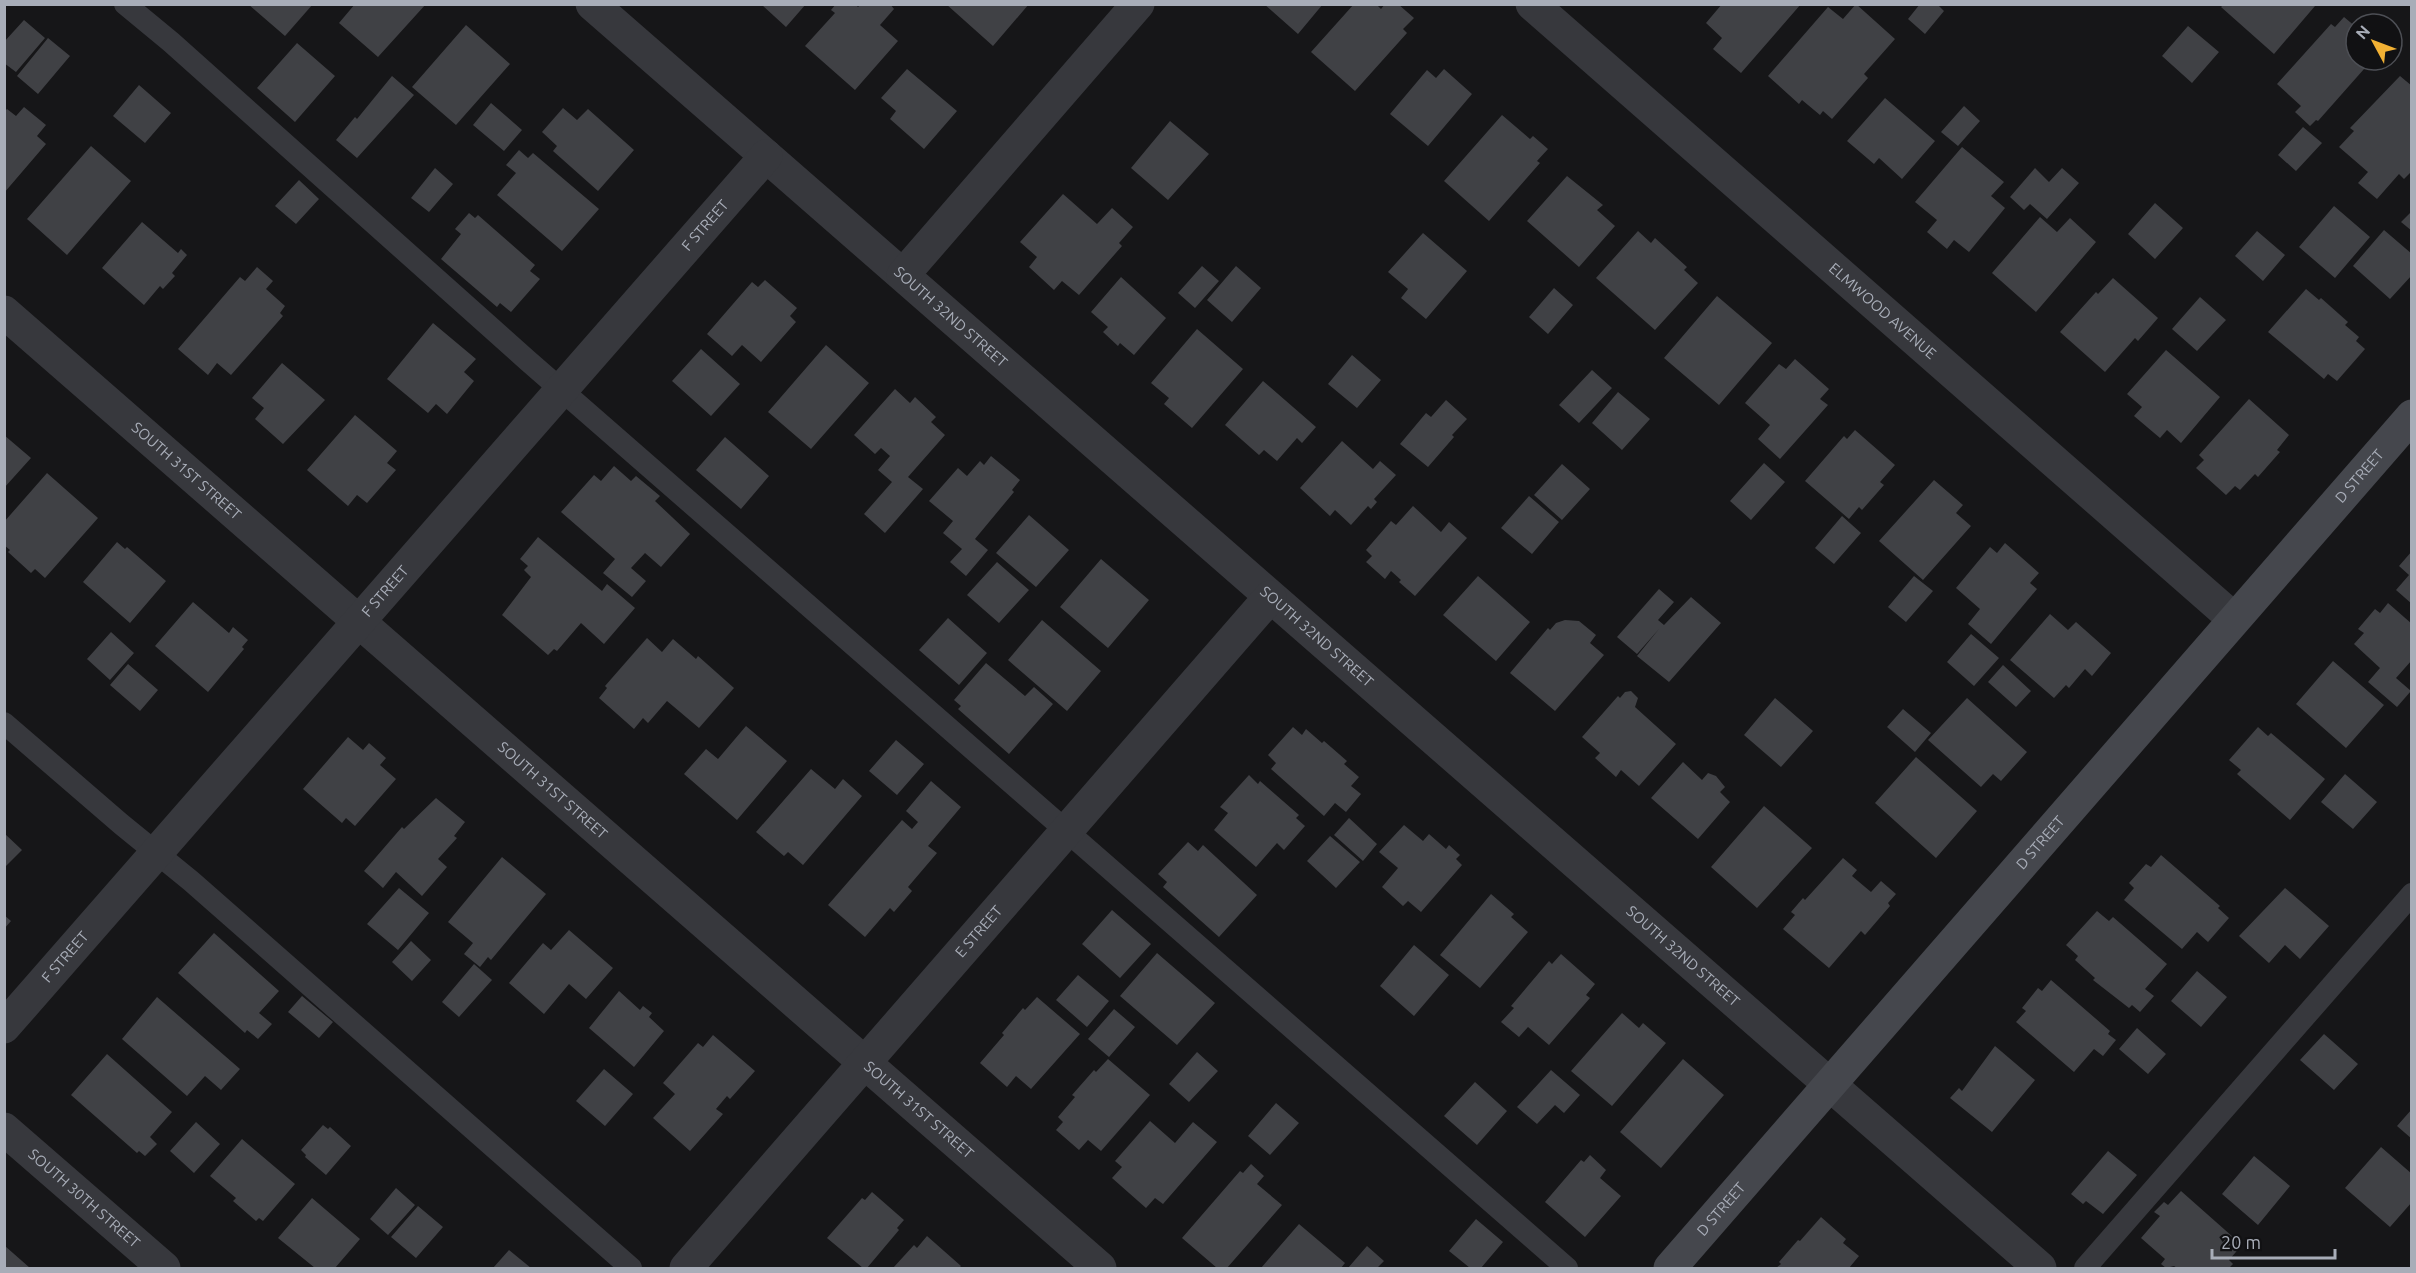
<svg xmlns="http://www.w3.org/2000/svg" width="2416" height="1273" font-family="Ubuntu,sans-serif">
<style>
.building{fill:#404145}
.lines{fill:none;stroke-linecap:round;stroke-linejoin:round}
.lane{stroke:#37383d;stroke-width:22}
.street{stroke:#37383d;stroke-width:33}
.secondary{stroke:#45474d;stroke-width:33}
.labels{text-anchor:middle;stroke-width:5;stroke-linejoin:round;paint-order:stroke}
.street-label{font-size:15px;fill:#a8adb8;stroke:#111113}
</style>
<rect width="100%" height="100%" fill="#161618"/>
<path class="building" d="M248 4H313L285 36Z
M355 4H426L378 57 339 23Z
M761 4H806L786 27Z
M836 4H855L858 7 861 4H890L894 9 880 25 898 41 855 90 805 46 835 13 831 10Z
M946 4H1029L993 46Z
M1264 4H1323L1298 34Z
M1354 4H1376L1381 9 1385 4H1398L1414 18 1403 29 1407 33 1355 91 1311 52Z
M1722 4H1801L1741 73 1713 49 1722 38 1706 23Z
M1856 4 1895 39 1864 74 1868 78 1832 119 1823 111 1820 115 1802 100 1799 104 1768 76 1828 7 1843 19Z
M1920 4H1937L1944 11 1925 34 1908 19Z
M2224 4H2313L2315 6 2274 54 2221 7Z
M2344 17 2356 27V60H2372L2318 121 2316 120 2310 126 2295 112 2301 106 2277 84 2331 24 2335 27Z
M24 20 45 38 16 72 4 63V42Z
M466 25 510 64 456 125 412 87Z
M2188 26 2219 52 2192 83 2162 56Z
M48 38 70 56 38 94 17 76Z
M297 43 335 76 295 122 257 88Z
M907 69 957 111 924 149 890 119 896 111 881 98Z
M1444 69 1472 94 1428 146 1390 114 1427 70 1436 78Z
M392 76 414 95 357 158 336 140 355 117 357 119Z
M2400 76 2412 86V171L2404 179 2399 174 2377 199 2358 183 2368 172 2339 147 2354 131 2350 128Z
M139 85 171 113 145 143 113 116Z
M1885 98 1935 141 1902 179 1879 158 1874 164 1847 141Z
M491 103 522 130 504 151 473 125Z
M1964 106 1980 121 1958 146 1941 132Z
M24 107 46 125 37 136 46 144 4 193V112L7 109 16 116Z
M563 108 577 120 588 109 634 150 598 191 553 151 557 146 542 132Z
M1502 115 1530 139 1533 136 1548 149 1537 161 1540 163 1489 221 1444 181Z
M1170 121 1209 154 1168 200 1131 168Z
M2303 127 2322 143 2296 171 2278 155Z
M91 146 131 181 67 255 27 219Z
M1962 147 2004 182 1991 196 2005 208 1969 252 1954 240 1947 249 1927 232 1937 220 1915 202Z
M519 150 528 158 533 153 599 209 562 251 497 195 516 173 506 165Z
M435 168 453 184 429 212 411 198Z
M2035 168 2049 182 2062 168 2079 183 2047 219 2030 204 2024 210 2010 197Z
M1567 176 1603 205 1597 210 1615 226 1579 267 1527 221Z
M299 180 319 199 296 224 275 206Z
M1063 194 1097 224 1112 208 1133 227 1119 243 1122 246 1079 295 1062 281 1054 290 1029 267 1037 257 1020 242Z
M2155 203 2183 228 2155 259 2128 234Z
M2334 206 2370 237 2335 278 2299 247Z
M2412 211V231L2401 222Z
M469 213 475 218 478 215 535 265 530 271 540 279 511 312 500 303 497 307 441 259 461 234 455 229Z
M2040 217 2057 232 2070 218 2096 242 2036 312 1992 273Z
M142 222 178 253 181 249 187 255 172 273 175 276 163 289 160 286 144 305 102 268Z
M2384 230 2412 254V275L2390 299 2353 266Z
M1638 231 1651 243 1655 238 1687 267 1684 270 1698 283 1655 330 1596 278Z
M2257 231 2285 255 2263 281 2235 256Z
M1423 233 1467 271 1426 319 1401 298 1408 289 1388 272Z
M1202 266 1219 281 1195 308 1178 293Z
M1236 266 1261 288 1232 322 1207 300Z
M257 267 273 281 266 289 285 306 280 313 283 316 231 375 217 363 208 375 178 349 240 277 245 281Z
M1121 277 1166 318 1134 355 1120 343 1118 346 1103 332 1108 327 1091 312Z
M2113 278 2158 318 2138 341 2135 338 2105 372 2060 332 2096 292 2098 294Z
M765 280 797 308 790 316 796 322 761 362 742 345 732 356 707 334 752 282 758 287Z
M1554 288 1573 305 1548 334 1529 317Z
M2306 289 2319 300 2321 298 2348 322 2345 325 2359 337 2356 341 2365 349 2337 381 2328 374 2324 379 2268 332Z
M1717 296 1772 343 1719 405 1664 358Z
M2200 297 2226 320 2197 351 2172 329Z
M433 323 476 359 464 372 474 381 447 414 436 404 428 413 387 379Z
M1197 329 1243 369 1192 428 1164 404 1169 398 1151 383Z
M826 345 869 383 811 449 768 412Z
M701 349 740 384 711 416 672 381Z
M2166 350 2220 397 2181 443 2167 430 2160 438 2134 416 2142 407 2127 394Z
M1352 355 1381 380 1357 408 1328 384Z
M1795 359 1829 389 1820 399 1828 405 1780 459 1758 439 1770 425 1745 403 1779 364 1786 369Z
M282 363 325 400 283 444 255 419 264 408 252 398Z
M1592 370 1612 388 1579 423 1559 405Z
M1263 381 1316 427 1302 443 1297 438 1277 461 1264 450 1259 455 1225 425Z
M895 389 910 403 915 397 936 417 931 422 945 435 908 477 923 489 885 533 864 514 892 482 878 470 890 456 881 448 875 454 854 435Z
M1618 392 1650 419 1622 450 1592 423Z
M2249 399 2289 435 2277 450 2280 452 2258 477 2255 474 2240 490 2235 486 2226 495 2196 468 2204 460 2199 455Z
M1446 400 1467 419 1452 435 1454 437 1428 467 1400 444 1426 413 1431 417Z
M355 415 397 451 387 463 396 470 367 503 357 495 348 506 307 470Z
M1855 430 1895 465 1880 482 1884 485 1862 510 1859 507 1849 519 1805 481 1844 436 1847 439Z
M4 435 31 458 4 488Z
M725 437 769 476 741 509 696 470Z
M1342 441 1373 469 1380 461 1396 475 1374 499 1377 502 1371 509 1368 506 1351 525 1335 510 1330 516 1300 488Z
M991 456 1020 480 1012 490 1014 492 975 539 988 550 966 576 950 562 962 549 943 533 953 521 929 501 958 468 967 476 980 461 984 465Z
M1764 463 1785 482 1751 520 1730 501Z
M1562 464 1590 489 1562 520 1534 495Z
M614 466 631 481 636 476 660 496 655 501 690 534 661 567 645 553 631 568 646 581 632 597 603 573 615 559 561 512 594 475 601 481Z
M47 473 98 518 45 578 35 569 31 573 8 552 10 550 4 545V522Z
M1934 480 1963 505 1956 513 1971 526 1923 580 1879 541Z
M1529 496 1559 522 1532 554 1501 528Z
M1413 506 1441 532 1449 522 1467 538 1415 596 1399 582 1401 580 1391 571 1385 579 1366 562 1372 556 1366 550 1391 521 1396 525Z
M1029 515 1069 550 1036 587 996 553Z
M1842 516 1861 533 1834 564 1815 548Z
M538 537 602 591 607 584 635 608 604 644 581 623 557 651 554 649 548 655 502 615 531 577 524 570 528 566 520 559Z
M117 542 125 549 127 547 166 581 130 623 83 582Z
M2005 543 2039 573 2030 583 2037 589 1991 644 1968 624 1980 609 1956 588 1990 547 1997 553Z
M2412 551V604L2396 590 2409 575 2399 566Z
M1101 559 1149 600 1108 648 1060 607Z
M997 562 1029 590 999 623 967 595Z
M1478 576 1530 622 1496 661 1443 615Z
M1914 576 1933 591 1906 622 1888 607Z
M1659 589 1674 602 1658 620 1664 625 1691 597 1721 623 1669 682 1637 656 1659 629 1637 654 1617 637Z
M193 602 229 633 233 627 248 640 242 647 244 649 208 692 155 646Z
M2388 603 2412 624V660L2396 678 2411 691 2397 707 2368 682 2380 668 2354 644 2364 633 2358 629 2375 609 2380 613Z
M2050 614 2068 630 2076 622 2111 653 2092 676 2085 669 2069 688 2066 685 2054 698 2010 660Z
M948 618 987 653 959 685 919 650Z
M1042 620 1101 671 1067 711 1008 660Z
M1565 620 1579 621 1596 635 1590 643 1604 655 1555 711 1510 673 1548 628 1550 630 1556 623Z
M111 632 134 653 110 680 87 659Z
M1971 634 1999 658 1974 686 1947 662Z
M647 638 662 652 673 639 696 659 698 656 734 688 699 728 667 701 648 723 643 718 634 729 599 698 607 688 605 686Z
M2333 661 2384 705 2346 748 2296 704Z
M986 663 1025 696 1034 687 1053 704 1009 754 958 709 961 706 954 700Z
M128 664 158 690 140 711 110 685Z
M2003 665 2031 691 2016 707 1988 682Z
M1631 691 1638 698 1635 707 1676 744 1639 786 1621 770 1616 777 1595 758 1600 753 1582 737 1618 696 1620 698 1625 692Z
M1775 698 1813 731 1781 767 1744 735Z
M1967 698 2027 752 2001 781 1993 774 1981 787 1928 740Z
M1903 709 1931 733 1915 752 1887 727Z
M746 726 787 761 737 820 684 774 706 749 718 759Z
M1293 727 1302 735 1306 729 1322 743 1324 741 1347 761 1344 764 1359 777 1351 786 1361 794 1346 812 1335 803 1324 816 1271 769 1276 763 1268 755Z
M2258 727 2268 736 2271 733 2325 779 2290 820 2237 774 2241 770 2229 760Z
M348 737 363 750 369 743 386 758 380 765 396 779 355 826 346 818 342 823 303 789Z
M896 740 924 764 897 795 869 771Z
M1916 757 1977 811 1936 858 1875 803Z
M1683 762 1702 780 1708 773 1716 776 1725 787 1720 792 1730 802 1698 839 1651 798Z
M811 769 835 789 843 779 862 796 803 865 788 852 784 856 756 832Z
M2345 774 2377 802 2353 829 2321 802Z
M1249 775 1258 784 1260 781 1299 815 1296 818 1305 826 1284 850 1277 843 1256 867 1214 830 1228 813 1220 807Z
M931 781 961 807 928 846 937 853 908 887 912 891 894 912 890 908 865 937 828 905 902 820 912 829 918 822 906 811Z
M436 798 465 822 454 836 457 838 438 859 447 867 422 896 396 872 383 888 364 871 402 827 404 829Z
M1764 806 1812 848 1757 908 1711 867Z
M1349 818 1377 844 1363 861 1334 835Z
M1404 825 1423 841 1429 834 1446 849 1449 845 1460 855 1456 859 1462 865 1421 912 1408 901 1403 906 1382 887 1398 868 1379 852Z
M4 833 22 850 4 868Z
M1330 836 1360 862 1336 888 1307 861Z
M1188 842 1198 851 1203 845 1257 895 1219 937 1163 887 1167 882 1158 874Z
M2161 855 2220 906 2218 908 2229 918 2208 942 2197 932 2182 949 2124 900 2134 888 2129 883 2146 864 2151 867Z
M502 857 546 894 491 960 488 957 480 967 464 954 473 943 448 922Z
M1843 858 1857 870 1852 876 1871 892 1881 881 1896 894 1888 903 1890 906 1865 935 1861 931 1829 968 1783 929 1795 915 1791 912 1803 898 1805 900Z
M399 888 429 913 398 950 367 924Z
M2285 888 2329 926 2300 959 2285 945 2269 963 2239 936Z
M1491 894 1514 914 1511 917 1528 932 1480 988 1440 955Z
M1112 910 1151 944 1120 978 1082 944Z
M2097 911 2109 921 2113 917 2167 964 2145 989 2154 996 2140 1012 2132 1005 2129 1008 2093 980 2095 978 2075 960 2078 956 2066 945Z
M4 915 11 921 4 929Z
M569 930 613 968 586 999 569 984 544 1014 509 983 543 943 551 950Z
M214 933 279 991 259 1013 272 1024 258 1039 247 1030 245 1033 178 973Z
M411 941 431 960 412 981 392 962Z
M1414 945 1449 975 1414 1016 1380 986Z
M1157 953 1215 1003 1177 1045 1120 996Z
M1561 954 1595 984 1586 995 1590 998 1549 1045 1528 1027 1519 1037 1501 1022 1514 1008 1511 1006 1549 961 1552 964Z
M474 964 492 980 459 1017 442 1002Z
M2197 971 2227 997 2201 1027 2171 1001Z
M1078 975 1109 1001 1087 1027 1056 1000Z
M2051 980 2110 1031 2108 1034 2116 1040 2103 1056 2094 1049 2074 1072 2016 1022 2026 1011 2022 1008 2038 988 2042 991Z
M619 991 640 1010 643 1006 652 1013 649 1017 664 1031 634 1067 589 1028Z
M302 996 333 1022 319 1038 288 1012Z
M157 997 240 1069 221 1090 205 1076 187 1096 122 1039Z
M1037 997 1080 1034 1031 1089 1016 1076 1007 1087 980 1063 1004 1035 1002 1033 1023 1008 1025 1010Z
M1114 1009 1135 1027 1109 1057 1088 1039Z
M1622 1013 1639 1028 1643 1023 1666 1043 1612 1106 1571 1071Z
M2137 1028 2166 1054 2148 1074 2119 1049Z
M2324 1034 2358 1064 2334 1090 2300 1060Z
M713 1035 755 1071 730 1099 727 1096 716 1109 723 1114 690 1151 653 1118 675 1094 663 1083 698 1043 703 1047Z
M1995 1046 2035 1080 1992 1132 1950 1098 1959 1088 1962 1091Z
M1197 1052 1218 1071 1189 1102 1169 1084Z
M107 1054 172 1112 150 1137 157 1144 145 1156 139 1151 137 1153 71 1095Z
M1108 1059 1150 1095 1101 1151 1088 1140 1079 1150 1056 1130 1063 1122 1058 1117 1075 1097 1072 1095 1094 1070 1096 1072Z
M1683 1059 1724 1095 1661 1168 1620 1132Z
M604 1069 633 1094 605 1126 576 1101Z
M1551 1070 1580 1095 1564 1113 1555 1105 1537 1124 1517 1107Z
M1475 1082 1507 1111 1477 1145 1444 1116Z
M1276 1103 1299 1123 1270 1155 1248 1136Z
M2412 1109V1139L2397 1126Z
M1150 1121 1175 1143 1193 1122 1217 1142 1163 1204 1155 1198 1146 1208 1112 1178 1122 1167 1115 1161Z
M196 1122 220 1144 194 1173 170 1151Z
M323 1125 328 1129 330 1127 351 1146 326 1175 305 1157 306 1155 301 1150Z
M242 1139 295 1184 263 1221 259 1218 256 1221 233 1201 236 1198 210 1176Z
M2381 1147 2412 1174V1202L2390 1227 2345 1188Z
M2108 1151 2137 1175 2103 1214 2086 1201 2083 1204 2071 1194Z
M1590 1155 1606 1170 1600 1178 1621 1196 1585 1237 1545 1202 1581 1160 1584 1162Z
M2254 1156 2290 1186 2258 1225 2222 1194Z
M1251 1164 1264 1176 1257 1184 1282 1205 1227 1268H1217L1182 1238 1240 1171 1243 1173Z
M396 1188 415 1205 388 1235 370 1219Z
M2181 1191 2242 1245 2229 1260 2233 1264 2229 1268H2177L2174 1266 2166 1268 2161 1264 2165 1259 2141 1238 2160 1216 2154 1212 2164 1202 2168 1205Z
M872 1192 904 1220 897 1228 899 1230 867 1268H863L827 1238 862 1198 865 1200Z
M312 1198 360 1239 335 1268H315L278 1238Z
M418 1206 443 1227 416 1258 391 1237Z
M1821 1217 1846 1239 1843 1243 1859 1256 1849 1268H1776L1781 1264 1779 1262 1798 1240 1800 1241Z
M1476 1219 1503 1242 1481 1268H1470L1449 1251Z
M1299 1224 1345 1263 1341 1268H1261Z
M927 1236 961 1266 959 1268H893L914 1245 917 1248Z
M5 1246 30 1268H5Z
M1367 1246 1384 1261 1377 1268H1348Z
M509 1250 531 1268H493Z"/>
<g class="lines">
<path class="lane" d="M125 4 171 42 527 360 1567 1268
M4 723 121 824 191 881 631 1268
M2085 1268 2412 894"/>
<g class="street">
<path id="s1" d="M592 4 2040 1268"/>
<path id="s2" d="M1532 4 2234 619"/>
<path d="M903 275 1138 4"/>
<path id="s3" d="M4 312 1100 1268"/>
<path id="s4" d="M4 1027 766 156"/>
<path id="s5" d="M4 1129 164 1268"/>
<path id="s6" d="M686 1268 1270 597"/>
</g>
<path class="secondary" id="s7" d="M1670 1268 2412 416"/>
</g>
<g class="labels">
<g class="street-label">
<text dy="5" stroke="none"><textPath href="#s4" startOffset="1065">F STREET</textPath></text>
<text dy="5" stroke="none"><textPath href="#s2" startOffset="466">ELMWOOD AVENUE</textPath></text>
<text dy="5" stroke="none"><textPath href="#s1" startOffset="476">SOUTH 32ND STREET</textPath></text>
<text dy="5" stroke="none"><textPath href="#s3" startOffset="242">SOUTH 31ST STREET</textPath></text>
<text dy="5" stroke="none"><textPath href="#s7" startOffset="1050">D STREET</textPath></text>
<text dy="5" stroke="none"><textPath href="#s4" startOffset="579">F STREET</textPath></text>
<text dy="5" stroke="none"><textPath href="#s1" startOffset="962">SOUTH 32ND STREET</textPath></text>
<text dy="5" stroke="none"><textPath href="#s3" startOffset="728">SOUTH 31ST STREET</textPath></text>
<text dy="5" stroke="none"><textPath href="#s7" startOffset="564">D STREET</textPath></text>
<text dy="5" stroke="none"><textPath href="#s6" startOffset="446">E STREET</textPath></text>
<text dy="5" stroke="none"><textPath href="#s1" startOffset="1448">SOUTH 32ND STREET</textPath></text>
<text dy="5" stroke="none"><textPath href="#s4" startOffset="93">F STREET</textPath></text>
<text dy="5" stroke="none"><textPath href="#s3" startOffset="1214">SOUTH 31ST STREET</textPath></text>
<text dy="5" stroke="none"><textPath href="#s5" startOffset="106">SOUTH 30TH STREET</textPath></text>
<text dy="5" stroke="none"><textPath href="#s7" startOffset="78">D STREET</textPath></text>
</g>
</g>
<rect width="2416" height="1273" fill="none" stroke="#a8adb8" stroke-width="12"/>
<g transform="translate(2374 42) rotate(311)"><circle r="28" fill="#111113" stroke="#4d4f55" stroke-width="1.5"/>
<path d="M0-4.5L10 22L0 15L-10 22Z" fill="#f2b134"/>
<text y="-9" font-size="16" font-weight="bold" text-anchor="middle" fill="#a8adb8">N</text>
</g>
<path d="M2212 1249v9h123v-9" fill="none" stroke="#a8adb8" stroke-width="3"/>
<text x="2221" y="1249" font-size="18" fill="#a8adb8" stroke="#111113" stroke-width="4.5" paint-order="stroke">20 m</text>
</svg>
